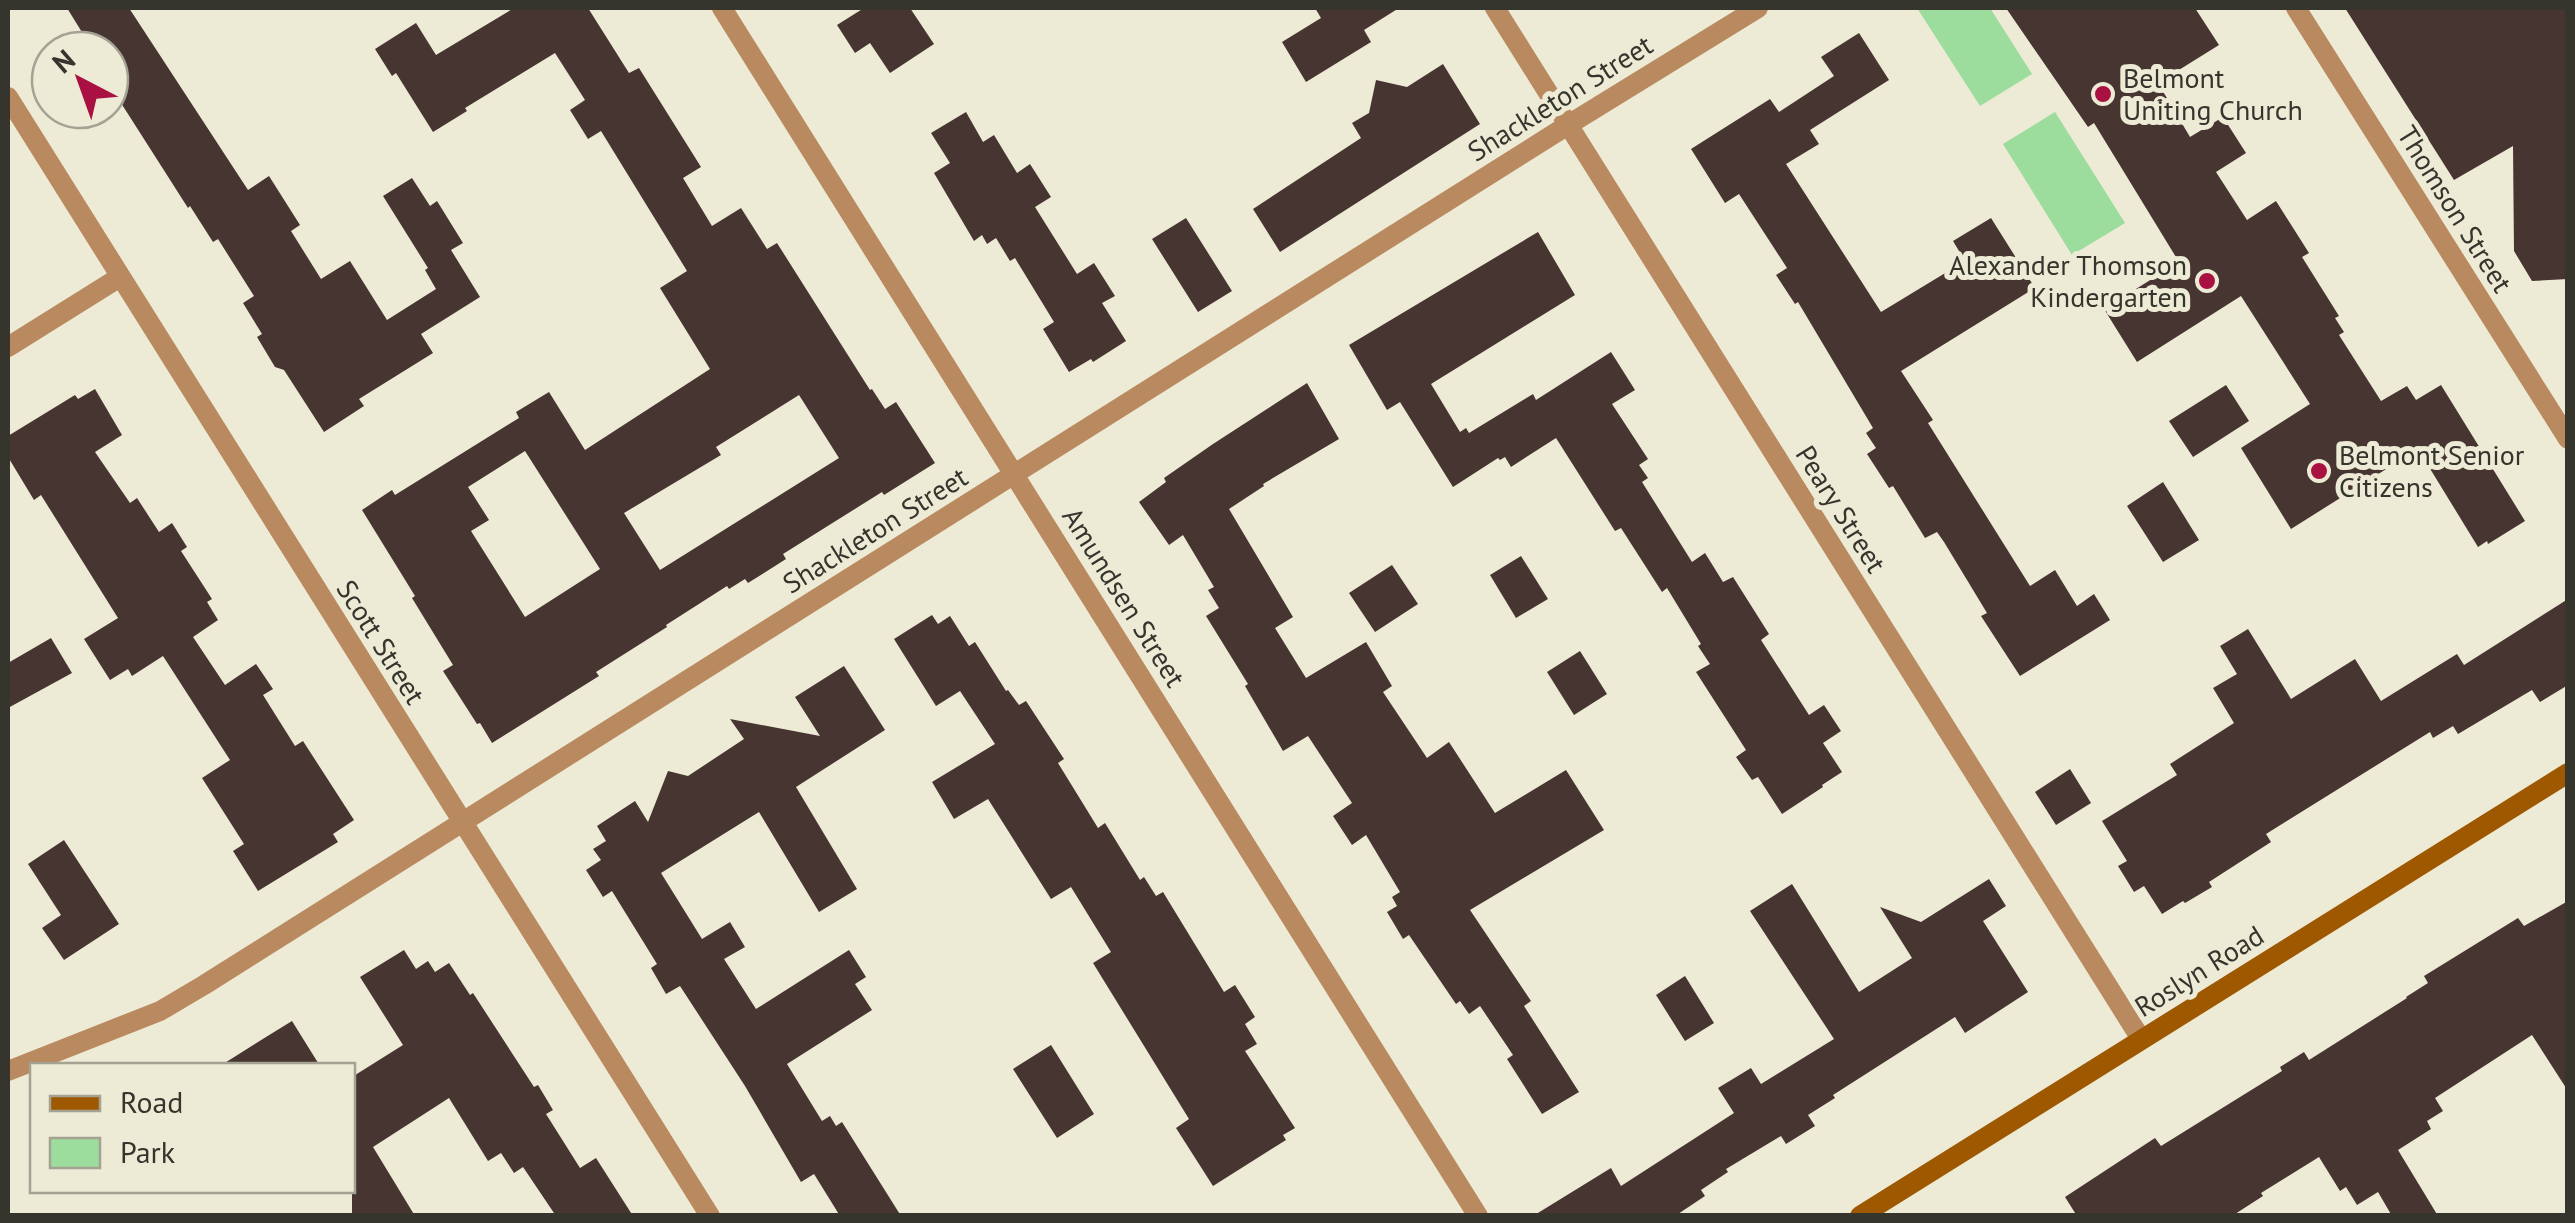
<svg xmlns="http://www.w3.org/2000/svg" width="2575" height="1223" font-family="'PT Sans',sans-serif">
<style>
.green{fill:#9cdc9c}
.building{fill:#473531;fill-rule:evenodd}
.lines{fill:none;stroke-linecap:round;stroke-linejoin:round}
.street{stroke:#b9895f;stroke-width:20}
.secondary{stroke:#9e5800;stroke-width:20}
.poi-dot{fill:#a81141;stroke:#edead6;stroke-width:4}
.labels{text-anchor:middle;stroke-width:10;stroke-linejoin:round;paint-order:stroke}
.poi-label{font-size:28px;fill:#36352d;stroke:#edead6;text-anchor:start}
.street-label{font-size:28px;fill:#36352d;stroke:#edead6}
</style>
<rect width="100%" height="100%" fill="#edead6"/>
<path class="green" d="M1917 8H1990L2032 74 1980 106Z
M2055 112 2125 223 2072 255 2003 144Z"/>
<path class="building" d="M67 8H129L248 190 269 176 300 225 291 231 321 279 350 261 387 320 436 289 425 270 428 268 383 196 412 178 430 206 437 201 463 243 451 250 480 297 421 334 433 353 359 399 364 406 324 432 284 370 275 367 257 337 262 334 243 303 254 296 218 239 213 242 190 206 188 208 121 103 110 109V50H93Z
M514 8H588L629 73 639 68 701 167 683 178 712 226 741 208 767 249 777 243 870 390 872 389 885 409 896 402 935 463 884 495 882 492 783 554 786 559 748 583 745 579 729 589 727 586 666 625 667 627 596 672 599 676 492 743 480 723 477 724 443 671 453 665 412 598 415 596 362 510 392 490 395 495 519 418 516 412 549 392 585 450 710 369 660 288 687 271 601 131 588 139 570 110 585 100 555 53 465 108 467 111 433 132 396 73 392 76 375 49 416 23 436 55ZM799 395 839 458 660 570 624 513 721 455 716 447ZM525 451 600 569 525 617 471 531 489 520 468 487Z
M864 8H910L934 44 890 73 870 43 855 53 837 25Z
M1315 8H1399L1364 30 1371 42 1306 82 1282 42 1321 18Z
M2006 8H2195L2219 45 2158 83 2190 137 2223 117 2246 153 2216 172 2247 220 2276 201 2309 253 2302 257 2339 316 2335 318 2344 332 2339 335 2381 401 2407 386 2416 400 2441 385 2525 521 2488 544 2487 541 2478 547 2418 449 2291 529 2241 448 2310 404 2241 296 2137 362 2104 309 2179 262 2094 123 2088 127Z
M2345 8H2568V279L2532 281 2514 251 2513 146 2454 180Z
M1859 33 1889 80 1810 130 1819 144 1786 164 1881 312 1965 261 1953 241 1991 218 2035 288 1901 371 1933 420 1928 423 2030 586 2055 570 2077 606 2094 594 2110 620 2020 676 1981 616 1987 613 1944 542 1937 532 1925 538 1893 486 1889 488 1867 454 1876 448 1866 433 1873 428 1798 302 1795 304 1776 275 1787 268 1739 194 1725 203 1691 149 1770 99 1779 112 1834 76 1821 57Z
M1443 64 1480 124 1280 252 1253 209 1361 138 1352 123 1369 113 1376 80 1407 87Z
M966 112 983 142 994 135 1017 173 1030 164 1051 197 1035 207 1077 274 1094 263 1115 296 1102 303 1126 341 1093 362 1091 359 1069 372 1043 329 1054 322 1015 258 1010 261 996 238 987 244 982 235 974 241 934 173 950 163 931 133Z
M1186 218 1232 291 1198 312 1152 239Z
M1538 232 1575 295 1431 384 1460 432 1466 428 1469 433 1533 394 1536 400 1611 352 1635 390 1612 404 1648 459 1639 465 1648 478 1642 482 1692 562 1705 553 1723 582 1733 577 1769 634 1761 640 1809 715 1824 705 1841 731 1823 743 1842 772 1822 785 1823 787 1782 814 1758 777 1752 780 1736 757 1746 750 1696 672 1710 664 1698 646 1701 644 1667 588 1662 592 1621 528 1615 531 1556 438 1511 467 1505 457 1500 460 1498 458 1453 487 1400 402 1387 410 1349 345Z
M1307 383 1339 439 1263 484 1264 486 1229 509 1293 617 1275 628 1306 678 1366 642 1392 686 1383 692 1427 758 1449 742 1495 813 1566 770 1604 830 1470 910 1531 1001 1524 1006 1579 1092 1542 1114 1507 1059 1513 1055 1480 1006 1469 1014 1460 1001 1456 1004 1409 935 1403 939 1387 912 1397 906 1392 897 1400 892 1366 835 1352 845 1333 816 1352 803 1308 736 1283 751 1245 686 1248 684 1206 616 1219 608 1208 590 1214 587 1183 535 1169 545 1139 502 1166 482 1164 478 1213 444Z
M2226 385 2249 421 2193 457 2169 421Z
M95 389 122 435 95 452 130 503 137 498 159 532 172 523 187 547 181 551 212 599 207 602 218 620 193 637 225 685 256 664 273 689 263 695 295 746 303 741 354 820 333 834 338 842 258 891 233 851 244 844 202 778 230 760 163 656 132 676 128 669 110 680 84 639 118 618 41 495 34 500 8 457V436L75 395 78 399Z
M2163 482 2199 540 2163 562 2127 506Z
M1521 556 1548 599 1516 618 1490 575Z
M1392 565 1418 604 1375 632 1349 593Z
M2568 599V685L2540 702 2532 690 2458 734 2453 726 2433 738 2430 732 2266 834 2271 842 2209 882 2212 887 2185 903 2183 901 2162 914 2144 886 2134 892 2118 866 2127 861 2102 821 2177 775 2170 764 2234 723 2213 688 2237 674 2220 646 2248 629 2291 699 2355 659 2381 701 2457 654 2464 665Z
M932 615 938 624 950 616 969 646 975 642 1006 691 1008 690 1019 705 1026 701 1064 759 1058 763 1098 828 1105 823 1140 880 1144 877 1156 896 1163 892 1224 992 1235 985 1255 1017 1245 1024 1257 1044 1245 1051 1295 1128 1283 1135 1286 1140 1213 1186 1176 1128 1189 1119 1093 963 1111 952 1071 887 1051 899 988 799 954 819 932 782 995 744 960 691 936 706 894 639Z
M51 638 72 673 8 708V663Z
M1580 651 1607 694 1574 715 1547 672Z
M844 666 885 730 796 787 857 889 819 912 759 812 661 873 702 939 730 922 745 947 724 959 756 1009 849 950 866 977 855 984 872 1010 787 1064 822 1121 830 1116 836 1126 842 1122 901 1216H840L814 1174 801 1182 745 1086 680 986 666 994 651 968 657 964 612 891 603 897 586 870 601 860 593 849 606 841 597 826 635 801 648 822 668 771 688 776 744 739 730 719 820 736 795 697Z
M2070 769 2091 803 2056 825 2035 792Z
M64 840 119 924 64 960 42 928 61 915 28 864Z
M1989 879 2006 906 1983 921 2028 992 1965 1033 1955 1017 1833 1095 1835 1098 1808 1115 1815 1126 1786 1144 1781 1136 1726 1169 1728 1172 1701 1190 1705 1196 1675 1216H1533L1611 1168 1621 1186 1734 1113 1718 1088 1751 1068 1761 1084 1834 1039 1750 911 1792 884 1859 992 1912 958 1880 907 1921 922Z
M2568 901V1091L2532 1035 2435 1098 2443 1111 2427 1121 2431 1129 2398 1150 2438 1216H2392L2378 1192 2357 1205 2346 1187 2340 1191 2319 1157 2261 1193 2263 1196 2232 1216H2077L2065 1197 2155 1138 2161 1146 2282 1071 2280 1067 2304 1052 2309 1060 2407 998 2406 997 2428 983 2424 976 2518 918 2524 926Z
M404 950 416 969 428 961 435 972 449 963 470 995 473 993 534 1087 538 1085 553 1110 546 1114 580 1168 596 1158 633 1216H556L523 1167 514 1173 501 1153 488 1161 449 1098 373 1147 415 1216H352V1077L403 1045 360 977Z
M1685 976 1714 1023 1685 1041 1656 995Z
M292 1021 320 1066H220L266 1037Z
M1051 1045 1094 1114 1057 1138 1013 1069Z"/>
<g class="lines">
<path class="street" d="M722 8 1478 1216
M1495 8 2141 1039
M2296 8 2568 439
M8 97 710 1216
M8 347 120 277
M8 1071 160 1011 204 985 1568 125 1758 8"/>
<path class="secondary" d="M1860 1216 2568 773"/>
</g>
<g class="poi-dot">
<circle cx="2103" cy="94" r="10"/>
<circle cx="2207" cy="281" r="10"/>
<circle cx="2319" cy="471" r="10"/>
</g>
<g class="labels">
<g class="poi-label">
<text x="2123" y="88">Belmont<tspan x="2123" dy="32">Uniting Church</tspan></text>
<text x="2187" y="275" text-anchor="end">Alexander Thomson<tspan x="2187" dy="32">Kindergarten</tspan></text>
<text x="2339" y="465">Belmont Senior<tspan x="2339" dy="32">Citizens</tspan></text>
</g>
<g class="street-label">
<text transform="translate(1560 98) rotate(-32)" y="10">Shackleton Street</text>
<text transform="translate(2455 209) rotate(58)" y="10">Thomson Street</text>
<text transform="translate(1841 509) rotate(58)" y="10">Peary Street</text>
<text transform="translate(875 530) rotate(-32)" y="10">Shackleton Street</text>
<text transform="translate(1124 597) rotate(58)" y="10">Amundsen Street</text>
<text transform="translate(381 642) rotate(58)" y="10">Scott Street</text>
<text transform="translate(2199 971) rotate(-32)" y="10">Roslyn Road</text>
</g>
</g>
<rect width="2575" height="1223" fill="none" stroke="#36352d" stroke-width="20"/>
<rect x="30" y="1063" width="325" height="130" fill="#edead6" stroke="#a4a292" stroke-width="2.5"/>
<rect x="50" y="1096" width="50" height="15" fill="#9e5800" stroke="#a4a292" stroke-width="2.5"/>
<text x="120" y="1113" font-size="30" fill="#36352d">Road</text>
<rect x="50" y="1138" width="50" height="30" fill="#9cdc9c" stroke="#a4a292" stroke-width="2.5"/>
<text x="120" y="1163" font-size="30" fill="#36352d">Park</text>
<g transform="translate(80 80) rotate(319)"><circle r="48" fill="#edead6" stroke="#a4a292" stroke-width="2.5"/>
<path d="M0-8L18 38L0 25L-18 38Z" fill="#a81141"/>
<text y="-15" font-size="28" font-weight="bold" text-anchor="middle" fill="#36352d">N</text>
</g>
</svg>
